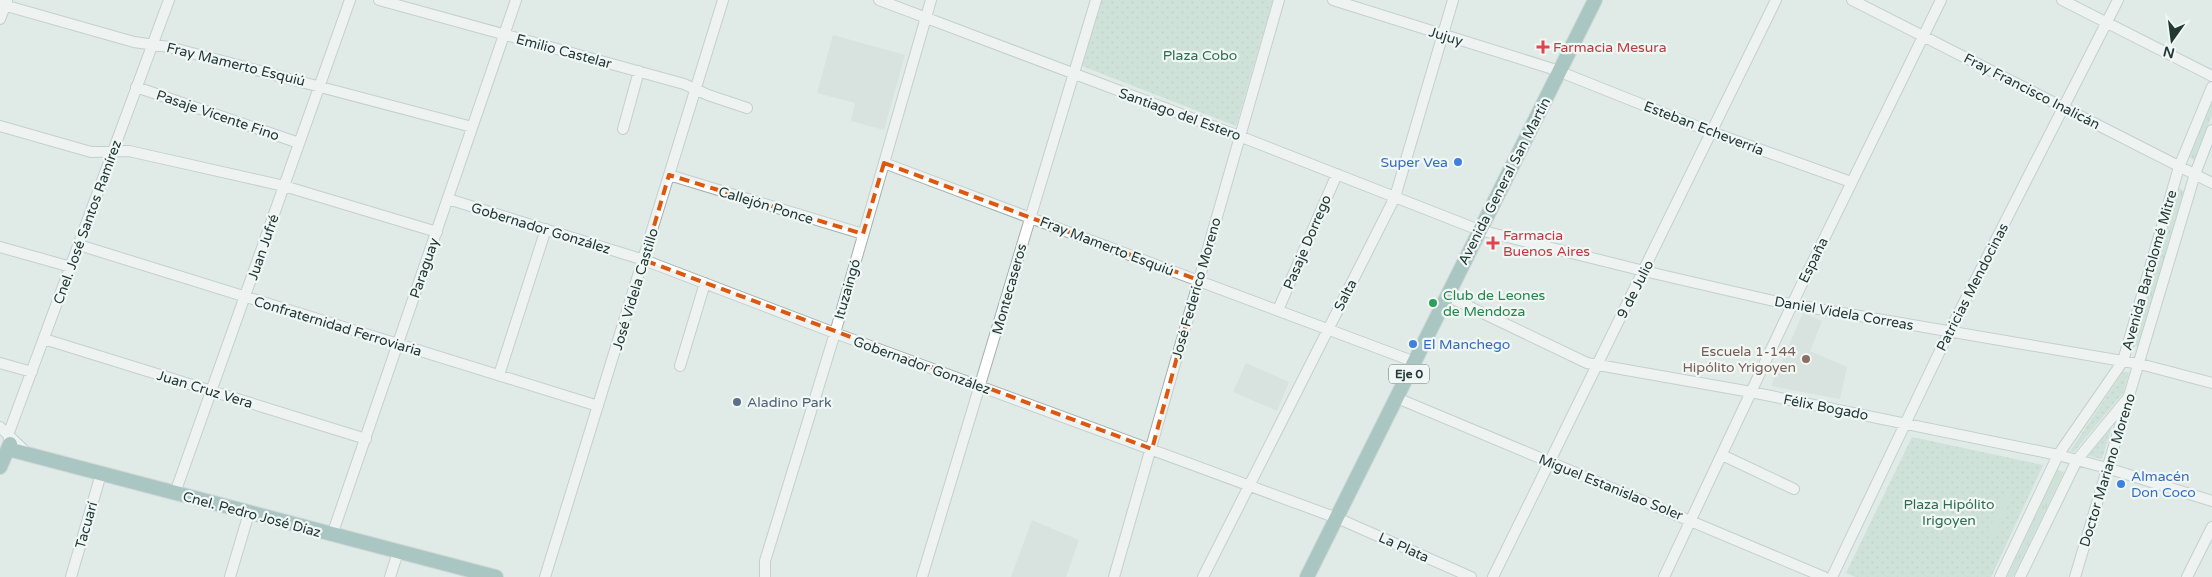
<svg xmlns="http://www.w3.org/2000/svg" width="2212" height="577" font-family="'Varela Round',sans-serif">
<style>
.built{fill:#ced9d6}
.grass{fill:url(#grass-tufts)}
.park{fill:url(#park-dots)}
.pitch{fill:#badac8}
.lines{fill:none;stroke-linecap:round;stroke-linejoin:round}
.minor-casing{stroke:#a3b1ae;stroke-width:12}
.major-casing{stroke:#bdc4c3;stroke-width:16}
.minor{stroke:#fff;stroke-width:10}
.major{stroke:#679c98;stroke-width:14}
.marked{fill:none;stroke:#de570e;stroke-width:4;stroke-dasharray:10 6;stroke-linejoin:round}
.health-dot{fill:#e0444e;stroke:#f0f7f4;stroke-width:2}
.shop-dot{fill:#3f7fe0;stroke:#f0f7f4;stroke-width:2}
.leisure-dot{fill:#2e9e5b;stroke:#f0f7f4;stroke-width:2}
.education-dot{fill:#8d6e63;stroke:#f0f7f4;stroke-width:2}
.service-dot{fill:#5c6f8a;stroke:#f0f7f4;stroke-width:2}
.labels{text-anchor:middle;stroke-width:4.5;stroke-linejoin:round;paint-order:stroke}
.shield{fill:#f0f7f4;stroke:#60726f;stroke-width:1}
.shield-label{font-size:12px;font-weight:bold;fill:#223936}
.street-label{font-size:14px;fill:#223936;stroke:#f0f7f4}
.health-label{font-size:14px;fill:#be3a42;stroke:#f0f7f4;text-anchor:start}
.park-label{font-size:14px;fill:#2f6d52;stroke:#f0f7f4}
.shop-label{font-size:14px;fill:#366cbe;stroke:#f0f7f4;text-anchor:start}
.leisure-label{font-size:14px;fill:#27864d;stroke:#f0f7f4;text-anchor:start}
.education-label{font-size:14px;fill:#785e54;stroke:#f0f7f4;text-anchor:end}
.service-label{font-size:14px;fill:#4e5e75;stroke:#f0f7f4;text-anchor:start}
</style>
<defs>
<pattern id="grass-tufts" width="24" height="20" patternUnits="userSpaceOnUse" patternTransform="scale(1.25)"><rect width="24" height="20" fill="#badac8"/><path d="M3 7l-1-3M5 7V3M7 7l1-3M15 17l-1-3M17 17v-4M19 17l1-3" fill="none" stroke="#a0bcac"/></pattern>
<pattern id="park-dots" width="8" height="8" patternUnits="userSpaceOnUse" patternTransform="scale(1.25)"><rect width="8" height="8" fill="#badac8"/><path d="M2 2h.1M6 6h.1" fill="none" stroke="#a0bcac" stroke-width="1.8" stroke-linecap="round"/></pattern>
</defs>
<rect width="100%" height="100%" fill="#e0eae7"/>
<path class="built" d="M833 35 905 55 884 130 851 121 855 103 817 93Z
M1803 313 1822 321 1810 351 1847 367 1840 399 1771 386Z
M1246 363 1289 382 1277 411 1233 392Z
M1032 520 1079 540 1066 577H1011Z"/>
<path class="grass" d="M2212 100V115L2194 160 2189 157Z
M2178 187 2184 191 2139 347 2133 346Z
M2057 470 2064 472 2013 577H2007Z"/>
<path class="park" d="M1102 0H1273L1236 126 1082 66Z
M2123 372H2129L2123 393 2074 452 2070 451Z
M2113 423 2102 459 2088 456Z
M1912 437 2043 465 1991 577H1855L1846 573Z"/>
<path class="pitch" d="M2012 491 2011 499 1994 537 1986 532 1995 518 2002 498Z"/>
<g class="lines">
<g class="minor-casing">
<path id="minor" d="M379 0 684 84 708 95 747 108
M879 0 1239 136 1479 230 1644 271 1778 302 2140 364 2212 383
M1333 0 1553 69 1711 132 1851 182
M1852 0 2212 183
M2062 0 2212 76
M0 4 134 42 169 47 472 127
M0 19 7 1
M136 87 299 143
M0 126 91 152 129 151 284 186 437 232
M623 129 639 71
M884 163 1415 362
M669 175 863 234
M448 199 644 260 835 333 1337 518 1471 577
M79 245 598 406
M0 247 71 267
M1447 296 1587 363 1751 392 2058 455 2107 468 2212 501
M1278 310 1337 174
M44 339 366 439
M0 363 32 372
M680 366 705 283
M499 375 546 229
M1397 398 1824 577
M0 427 28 454
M10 444 8 435 169 0
M1722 455 1794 489
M175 493 350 0
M332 535 516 0
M71 577 101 474
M230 577 249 513
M390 577 398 552
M545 577 723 0
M765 577V561L835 333 931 0
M922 577 1096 0
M1114 577 1279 0
M1203 577 1395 197 1453 0
M1493 577 1776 0
M1664 577 1799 290 1941 0
M1832 577 1949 332 2118 0
M2000 577 2058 455 2123 361 2179 167 2212 87
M2020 577 2077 460 2127 399
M2075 577 2195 174 2212 130
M2187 577 2212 527"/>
</g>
<g class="major-casing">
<path id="major" d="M8 449 496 577
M0 467 10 444
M1307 577 1595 0"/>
</g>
<use href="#minor" class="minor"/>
<use href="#major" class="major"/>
</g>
<path d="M0 0H2212V577H0ZM884 163 1198 280 1152 449 644 260 669 175 863 234Z" fill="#e0eae7" fill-opacity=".55" fill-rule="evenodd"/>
<path class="marked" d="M884 163 1198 280 1152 449 644 260 669 175 863 234Z"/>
<g class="health-dot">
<path d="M1540.5 39.5h5v5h5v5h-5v5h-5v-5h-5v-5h5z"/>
<path d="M1490.5 235.5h5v5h5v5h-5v5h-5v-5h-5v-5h5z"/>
</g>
<g class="shop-dot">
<circle cx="1458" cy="162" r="5"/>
<circle cx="1413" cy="344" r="5"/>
<circle cx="2121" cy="484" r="5"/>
</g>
<circle class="leisure-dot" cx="1433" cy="303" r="5"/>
<circle class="education-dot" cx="1806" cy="359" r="5"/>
<circle class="service-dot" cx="737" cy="402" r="5"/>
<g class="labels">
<rect class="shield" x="1389" y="364.5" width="40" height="19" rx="4"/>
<g class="shield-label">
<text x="1409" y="378">Eje 0</text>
</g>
<g class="street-label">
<text transform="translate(1446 36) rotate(17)" y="5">Jujuy</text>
<text transform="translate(564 51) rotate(15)" y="5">Emilio Castelar</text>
<text transform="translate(236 64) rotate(14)" y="5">Fray Mamerto Esquiú</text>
<text transform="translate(2032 91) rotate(27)" y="5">Fray Francisco Inalicán</text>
<text transform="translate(1180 114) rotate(20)" y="5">Santiago del Estero</text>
<text transform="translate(218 115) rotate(19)" y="5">Pasaje Vicente Fino</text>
<text transform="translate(1704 128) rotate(21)" y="5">Esteban Echeverría</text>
<text transform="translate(1504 181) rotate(-63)" y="5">Avenida General San Martín</text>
<text transform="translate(766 205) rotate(17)" y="5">Callejón Ponce</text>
<text transform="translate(87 222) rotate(-70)" y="5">Cnel. José Santos Ramírez</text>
<text transform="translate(541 228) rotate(17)" y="5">Gobernador González</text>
<text transform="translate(1307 242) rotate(-67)" y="5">Pasaje Dorrego</text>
<text transform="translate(1107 246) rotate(21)" y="5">Fray Mamerto Esquiú</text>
<text transform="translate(263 247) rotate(-71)" y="5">Juan Jufré</text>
<text transform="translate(1813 260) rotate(-64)" y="5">España</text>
<text transform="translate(424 268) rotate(-71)" y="5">Paraguay</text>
<text transform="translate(2149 270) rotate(-74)" y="5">Avenida Bartolomé Mitre</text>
<text transform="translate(1972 287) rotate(-63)" y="5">Patricias Mendocinas</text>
<text transform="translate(1196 288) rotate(-74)" y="5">José Federico Moreno</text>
<text transform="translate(635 289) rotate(-73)" y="5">José Videla Castillo</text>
<text transform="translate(847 289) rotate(-74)" y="5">Ituzaingó</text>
<text transform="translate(1009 289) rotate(-74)" y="5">Montecaseros</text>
<text transform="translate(1635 289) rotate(-63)" y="5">9 de Julio</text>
<text transform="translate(1345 295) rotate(-63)" y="5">Salta</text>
<text transform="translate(1844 313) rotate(10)" y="5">Daniel Videla Correas</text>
<text transform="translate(338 326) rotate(17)" y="5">Confraternidad Ferroviaria</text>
<text transform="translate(922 365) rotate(20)" y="5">Gobernador González</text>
<text transform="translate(205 389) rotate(17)" y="5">Juan Cruz Vera</text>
<text transform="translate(1826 407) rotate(11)" y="5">Félix Bogado</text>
<text transform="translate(2107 470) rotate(-73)" y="5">Doctor Mariano Moreno</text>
<text transform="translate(1611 487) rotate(22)" y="5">Miguel Estanislao Soler</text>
<text transform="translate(252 514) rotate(15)" y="5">Cnel. Pedro José Díaz</text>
<text transform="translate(86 525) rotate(-74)" y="5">Tacuarí</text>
<text transform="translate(1404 547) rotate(24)" y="5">La Plata</text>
</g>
<g class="health-label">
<text x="1553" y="52">Farmacia Mesura</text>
<text x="1503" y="240">Farmacia<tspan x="1503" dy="16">Buenos Aires</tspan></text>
</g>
<g class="park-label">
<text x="1200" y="60">Plaza Cobo</text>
<text x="1949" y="509">Plaza Hipólito<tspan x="1949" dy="16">Irigoyen</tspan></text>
</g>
<g class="shop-label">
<text x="1448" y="167" text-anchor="end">Super Vea</text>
<text x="1423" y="349">El Manchego</text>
<text x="2131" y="481">Almacén<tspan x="2131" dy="16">Don Coco</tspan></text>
</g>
<g class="leisure-label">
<text x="1443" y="300">Club de Leones<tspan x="1443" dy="16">de Mendoza</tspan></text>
</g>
<g class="education-label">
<text x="1796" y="356">Escuela 1-144<tspan x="1796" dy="16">Hipólito Yrigoyen</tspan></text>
</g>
<g class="service-label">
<text x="747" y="407">Aladino Park</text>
</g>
</g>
<g transform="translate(2172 40) rotate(194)" stroke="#f0f7f4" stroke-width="4" paint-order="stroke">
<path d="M0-4L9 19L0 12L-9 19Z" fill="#223936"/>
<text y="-8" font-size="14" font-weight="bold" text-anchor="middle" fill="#223936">N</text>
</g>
</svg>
